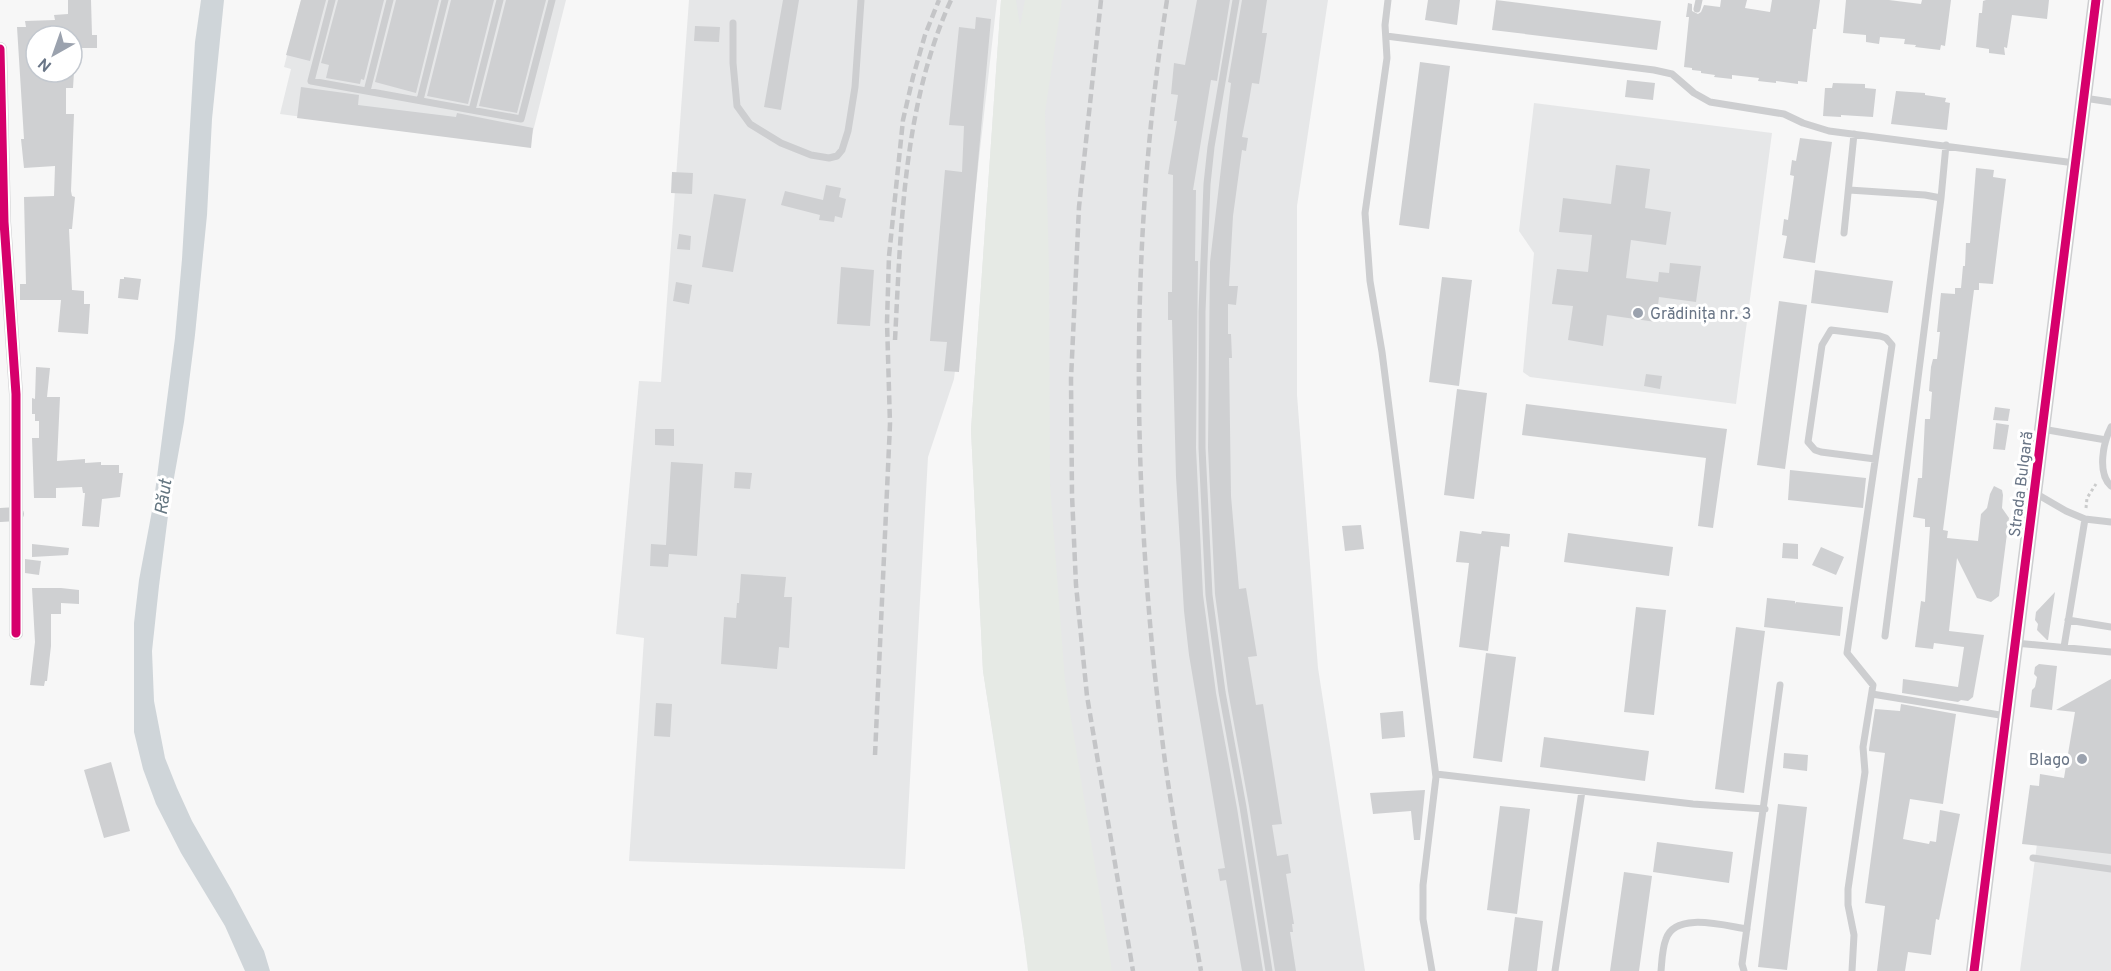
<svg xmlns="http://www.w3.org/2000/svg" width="2111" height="971" font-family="Overpass,sans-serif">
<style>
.built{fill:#e6e7e8}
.green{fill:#e6eae5}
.water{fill:#cfd5d9}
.building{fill:#cfd0d2}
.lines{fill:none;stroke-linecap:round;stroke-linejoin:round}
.path{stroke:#cbcccc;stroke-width:3;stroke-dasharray:3 3;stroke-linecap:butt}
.service{stroke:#cdced0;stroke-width:7}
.minor{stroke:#cdced0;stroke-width:14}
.tertiary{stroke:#cdced0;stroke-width:16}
.rail{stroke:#c4c5c7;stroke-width:4.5;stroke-dasharray:9 4.5;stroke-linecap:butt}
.cycleway-casing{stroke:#fff;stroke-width:13}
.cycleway{stroke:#d6006c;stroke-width:9}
.poi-dot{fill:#9ba2ae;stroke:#fff;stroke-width:2}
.labels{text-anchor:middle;stroke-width:6;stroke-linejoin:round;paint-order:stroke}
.poi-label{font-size:16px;fill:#697586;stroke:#fff;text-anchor:start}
.street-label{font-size:16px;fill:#697586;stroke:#fff}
.water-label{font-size:18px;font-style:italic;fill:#647681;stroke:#fff}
</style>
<rect width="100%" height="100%" fill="#f7f7f7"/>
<path class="built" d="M301 0H566L529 147 280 114 291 69 284 67Z
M689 0H997L954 379 928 457 905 869 629 861 644 638 616 634 639 381 661 382Z
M1001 0H1328L1297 206V395L1318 668 1365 971H1029L983 671 971 430Z
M1534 103 1772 133 1736 404 1530 377 1523 372 1534 253 1519 231Z
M2037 844 2111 851V971H2020Z"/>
<path class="green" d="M1001 0H1016L1020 26 1025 0H1062L1045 112 1049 269 1050 484 1065 681 1112 971H1028L1019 898 983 671 971 430Z"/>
<path class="water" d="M201 0H224L212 119 207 215 195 335 184 422 170 500 159 586 152 651 154 701 165 758 177 788 192 821 231 889 264 951 270 971H245L225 926 181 853 156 804 143 769 134 732V623L139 580 154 500 175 338 182 259 195 42Z"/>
<path class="building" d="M68 0H91L92 35H97V48H72V32L36 36V72H74L73 88H66V114H74L71 191 72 196 75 197 72 229H69L72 290 84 291V304H90L88 334 58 332 61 300H20V284H26L24 197 54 196 55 166 24 168 21 139H24L17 27H26L25 21 55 20 54 15 68 14Z
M301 0H326L310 61 286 55Z
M338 0H384L364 80 361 79 360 84 326 78 329 65 321 63Z
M396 0H439L416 93 375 82Z
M451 0H494L468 104 427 96Z
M506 0H546L517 113 479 106Z
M783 0H799L781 110 764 107Z
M1197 0H1230L1217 81 1211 80 1193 190H1196L1195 261H1198L1196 448 1203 595 1216 693 1237 808 1263 971H1242L1226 880 1220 881 1218 869 1225 868 1189 655 1184 611 1176 477 1172 320H1168V292H1172L1173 175 1168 174 1177 121H1174L1178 95 1171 94 1174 63 1185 65Z
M1242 0H1267L1262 33H1267L1259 84 1252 83 1249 101 1242 137 1248 138 1246 151 1242 150 1233 216 1229 286H1238L1236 305 1228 304V334H1231L1232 358H1229L1231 496 1239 589 1246 588 1257 656 1248 657 1256 705 1263 704 1282 824 1272 825 1277 856 1288 854 1291 873 1286 874 1294 924H1292L1293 932H1290L1296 971H1275L1249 806 1228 691 1215 594 1208 448 1210 262 1231 83 1228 82Z
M1428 0H1460L1457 25 1425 20Z
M1496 0 1661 21 1657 50 1492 30Z
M1721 0H1747L1745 8 1770 12 1772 0H1820L1816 29H1813L1807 82 1798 81V84L1776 81V83L1758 81 1759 78 1732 75V79L1714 77 1715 75 1701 73V71L1692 70V68L1684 67 1689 17H1686L1688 3 1692 4V11L1698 14 1701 12 1704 5 1720 7Z
M1846 0H1889L1921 4 1922 0H1951L1945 46 1941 45 1940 50 1915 47 1916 45 1904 44 1905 39 1880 37 1879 44 1866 42V35L1843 33Z
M1986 0H2049L2047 19 2012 15 2007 48 2004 47 2005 55 1989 53V49L1976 47 1979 13H1982L1983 1Z
M976 17 991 19 959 372 944 371 947 342 930 341 945 170 962 172 964 126 949 125 959 27 975 29Z
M695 26 720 27 719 42 694 41Z
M1420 62 1450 66 1429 229 1399 225Z
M1627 80 1655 83 1653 100 1625 97Z
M1833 83 1865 84V88L1876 89 1873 117 1841 115V117L1823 116 1825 88H1832Z
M301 87 359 95 358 105 456 117 457 113 533 128 531 148 297 118Z
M1896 91 1925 93V95L1946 98 1945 102 1950 103 1947 130 1891 124Z
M1800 138 1832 142 1815 263 1783 258 1787 236 1782 235 1784 219 1788 220 1794 176 1790 175 1792 160 1796 161Z
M1616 165 1650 169 1645 208 1671 212 1666 245 1631 240 1626 278 1658 282 1659 272 1669 273 1670 263 1701 266 1696 302 1659 297 1656 322 1607 315 1603 346 1568 340 1573 306 1552 304 1557 269 1588 272 1592 235 1559 232 1563 198 1611 204Z
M1976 168 1994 170 1993 177 2006 179 1993 284 1979 283V290H1974L1943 530 1948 531 1947 538 1978 541 1981 514 1987 508 1990 494 1994 486 2002 490 2003 495 2002 508 2009 518 1999 596 1991 602 1977 598 1957 558 1949 631 1984 635 1973 697 1968 701 1961 700 1958 702 1902 693 1903 679 1958 687 1964 647 1934 643 1933 649 1915 647 1921 601 1925 602 1930 527H1925V519L1913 517 1918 478H1922L1925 419H1930L1932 392 1929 391 1931 367 1933 359H1937L1940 332H1937L1941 293 1955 294V288H1961L1963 266H1965L1966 243H1970Z
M672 172 693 173 692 194 671 193Z
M826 185 841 188 839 197 846 199 842 218 835 216 834 222 819 220 820 215 781 205 785 191 823 200Z
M714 194 746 199 733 272 702 267Z
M679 234 691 236 690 250 677 249Z
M841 267 874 270 870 326 837 324Z
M1815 270 1893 281 1888 313 1811 303Z
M124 277 141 279 138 300 118 298 120 279H124Z
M1442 277 1472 280 1459 386 1429 382Z
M676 282 692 285 689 304 673 301Z
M1779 301 1807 305 1785 469 1757 465Z
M36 367 50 368 47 397H60L57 461 85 459V463L101 462V465H119V473H123L120 497 102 499 99 527 82 526 85 493H83L82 487 56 488V498H34L32 438H39V421H35V414H32V398L35 399Z
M1646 374 1662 376 1660 389 1644 386Z
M1457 389 1487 393 1474 499 1444 495Z
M1526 404 1727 429 1713 528 1698 526 1706 458 1522 435Z
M1995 407 2010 409 2008 421 1993 420Z
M1996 423 2009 425 2005 450 1993 449Z
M655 429H674V446L655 445Z
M671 462 703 464 697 556 669 554 668 567 650 566 651 544 666 545Z
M1790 470 1866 478 1863 508 1788 500Z
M735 472 752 473 750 489 734 488Z
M1361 525 1364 549 1345 551 1342 526Z
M1460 531 1481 534 1482 531 1510 534 1509 547 1501 546 1488 651 1459 647 1469 563 1456 562Z
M1568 533 1673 547 1669 576 1564 562Z
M1783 543 1798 544V559L1782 558Z
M32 544 69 548 68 555 32 557Z
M1821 547 1844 557 1836 575 1812 565Z
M25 559 41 561 39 575 25 573Z
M741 574 786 577 784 597H792L789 648 779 647 777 669 721 664 724 617 736 618 737 603H739Z
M32 588H61L79 590V604L61 603V614H51V646L47 681H45L44 686 30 685 35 642Z
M2055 592 2048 640H2047L2037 630 2038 624 2035 620 2036 612Z
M1767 598 1795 601V604L1796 602 1843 607 1840 636 1764 627Z
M1636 607 1666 610 1654 715 1624 712Z
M1736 627 1765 631 1744 793 1715 789Z
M1486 653 1516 657 1502 762 1473 758Z
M2039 664 2057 666 2052 710 2030 707 2032 690 2035 687 2037 677 2034 674 2035 667Z
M2111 679V854L2022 844 2030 785 2039 786 2040 774 2064 778 2075 712 2056 710Z
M656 703 672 704 670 737 654 736Z
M1901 704 1956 714 1943 804 1910 799 1903 839 1929 844 1930 841 1936 842 1940 810 1960 814 1939 920 1936 919 1931 955 1908 952 1905 971H1877L1885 906 1865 903 1885 753 1869 751V749L1875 709 1900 711Z
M1403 711 1405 737 1382 739 1380 713Z
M1544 737 1649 751 1645 781 1540 767Z
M1784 753 1808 755 1807 771 1783 768Z
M111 762 130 831 104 838 84 770Z
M1425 790 1420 840H1414L1411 811 1373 814 1370 793Z
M1778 804 1807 807 1787 970 1758 967Z
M1500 806 1530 809 1517 914 1487 910Z
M1657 842 1733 852 1729 883 1653 872Z
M1624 872 1652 876 1639 971H1610Z
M1515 917 1543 921 1537 971H1508Z"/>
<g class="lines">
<path class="path" d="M2086 508 2087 498 2096 484"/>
<path class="service" d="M332 0 311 81 521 119 552 0
M1236 0 1211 147 1207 184 1202 312V448L1209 595 1222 692 1243 807 1269 971
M1388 0 1385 25 1387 58 1365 213 1370 281 1382 352 1436 777 1423 885V919L1432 971
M1697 9 1699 0
M733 23V63L737 106 750 124 781 143 811 155 829 158 837 156 842 150 848 131 855 87 861 0
M1386 36 1654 70 1672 74 1694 93 1710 102 1784 114 1803 123 1829 131 2075 163
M367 91 390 0
M2084 98 2111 102
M420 100 445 0
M472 110 500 0
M1849 190 1925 195 1941 198
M1844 233 1854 134
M2111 427C2103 443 2097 473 2111 486
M2042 429 2106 440
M2035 493 2066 511 2085 519 2064 647
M2085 519 2111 522
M2068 620 2111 627
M1885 636 1941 198 1946 145
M2015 643 2111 652
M1872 694 2006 716
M1436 774 1693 804 1765 809
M2033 858 2111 869
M1555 971 1582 791
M1661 971C1662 961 1662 949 1666 939 1675 911 1726 926 1747 929
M1744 971 1742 964 1780 685
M1852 971 1854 935 1848 905V889L1865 772 1863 747 1873 685 1847 653 1892 345 1886 338 1880 336 1831 330 1822 345 1808 442 1815 450 1821 452 1875 459"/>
<path class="minor" d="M0 49 4 222 16 394V633
M0 515 17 514"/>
<path class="tertiary" d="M1974 971 2096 0"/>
<path class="rail" d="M1101 0 1079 207 1071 379 1072 495 1076 585 1087 696 1133 971
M1167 0C1129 240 1132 488 1161 729 1170 810 1187 891 1201 971
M895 340C901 226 903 106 951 0
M875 755 890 424 887 322 889 256 903 120 913 77 925 35 939 0"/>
<g class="cycleway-casing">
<path id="cycleway" d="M0 49 4 222 16 394V633
M1974 971 2096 0"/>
</g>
<use href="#cycleway" class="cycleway"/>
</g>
<g class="poi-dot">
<circle cx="1638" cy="313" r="6"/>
<circle cx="2082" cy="759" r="6"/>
</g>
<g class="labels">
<g class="poi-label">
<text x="1650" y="319">Grădinița nr. 3</text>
<text x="2070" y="765" text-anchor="end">Blago</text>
</g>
<g class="street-label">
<text transform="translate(2020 484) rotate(-83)" y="6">Strada Bulgară</text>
</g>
<g class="water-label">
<text transform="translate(163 497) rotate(-82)" y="6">Răut</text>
</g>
</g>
<g transform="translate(54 54) rotate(220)"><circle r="28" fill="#ffffff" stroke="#c3c8cf" stroke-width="1.5"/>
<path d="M0-4.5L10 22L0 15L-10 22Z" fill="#9ba2ae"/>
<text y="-9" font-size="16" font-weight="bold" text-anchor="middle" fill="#697586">N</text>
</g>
</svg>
